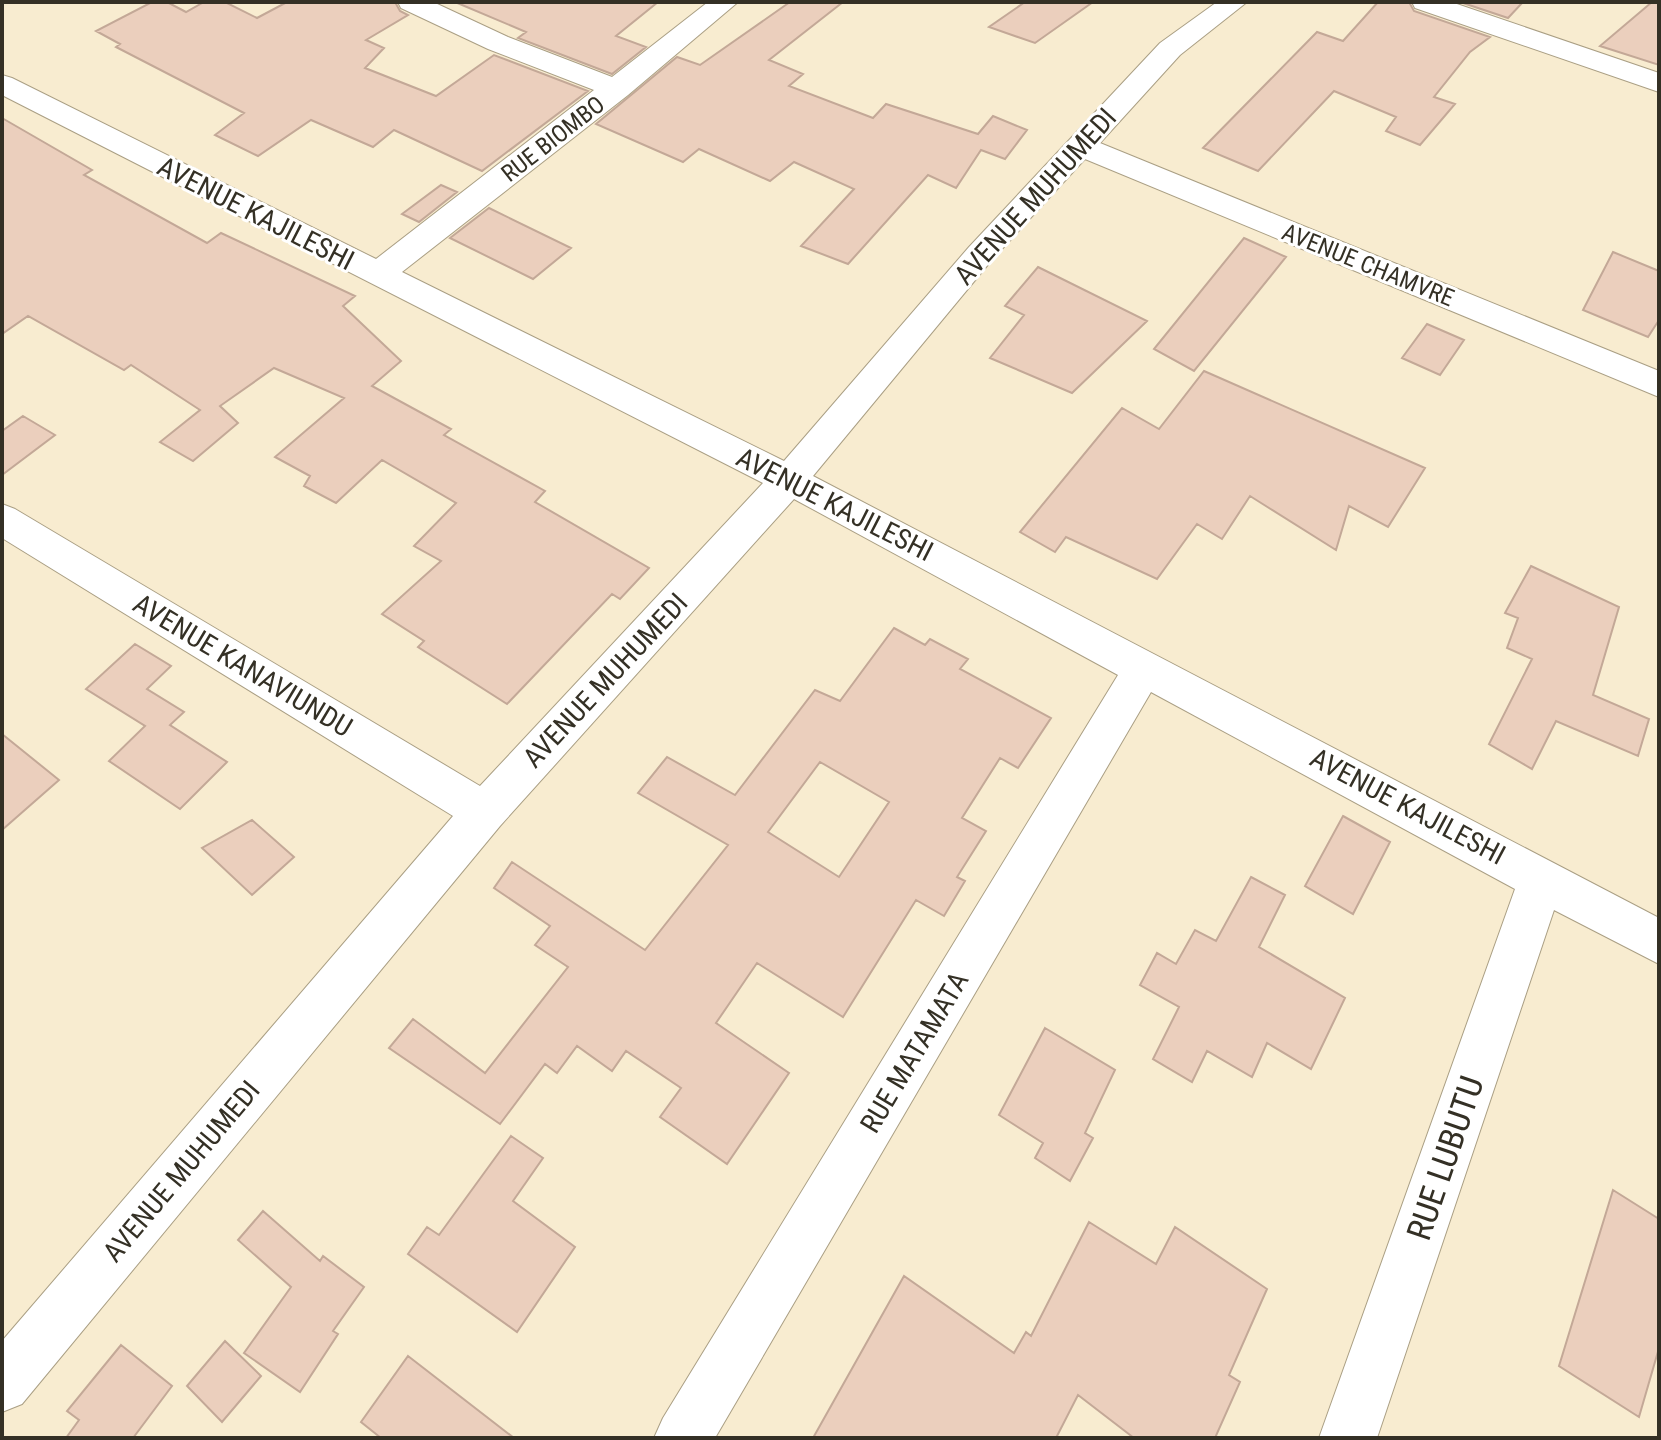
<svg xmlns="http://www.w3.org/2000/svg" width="1661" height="1440" font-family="'Roboto Condensed',sans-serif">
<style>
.building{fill:#ebcfbd;stroke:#c3a897;stroke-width:2;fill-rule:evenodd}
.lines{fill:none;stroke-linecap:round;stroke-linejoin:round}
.minor-casing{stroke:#aa9f84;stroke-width:2}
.minor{fill:#fff;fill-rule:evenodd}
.labels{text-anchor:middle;stroke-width:6;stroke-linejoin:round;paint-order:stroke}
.far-street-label{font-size:24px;fill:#343025;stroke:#fff}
.street-label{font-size:28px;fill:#343025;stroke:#fff}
.near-street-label{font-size:34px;fill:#343025;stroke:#fff}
</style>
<rect width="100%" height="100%" fill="#f8ecd0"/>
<path class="building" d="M152 2H167L186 12 204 2H225L257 18 287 2H395L400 11 408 15 366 40 384 48 365 68 436 96 494 55 588 91 482 171 394 130 373 147 311 120 258 156 215 135 244 113 116 47 120 44 96 31Z
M455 2H658L616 36 646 47 612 74 518 38 526 32Z
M790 2H843L769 60 803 74 789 86 873 118 886 104 978 134 993 116 1027 130 1005 159 981 150 956 188 928 175 848 264 801 246 854 189 794 162 770 181 699 149 683 162 596 124 677 57 700 65Z
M1025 2H1093L1035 43 989 27Z
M1378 2H1409L1414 11 1490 37 1470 52 1434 97 1455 104 1420 145 1386 131 1396 117 1334 91 1258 171 1203 148 1317 32 1343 41Z
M1460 2H1523L1508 18Z
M1652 2H1659V65L1600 46Z
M2 118 92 170 84 175 207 243 221 233 355 296 343 306 401 361 372 386 451 429 444 435 545 491 535 502 649 568 620 599 612 594 507 704 418 647 424 641 382 614 441 561 414 546 456 503 382 460 336 503 304 486 310 476 275 457 344 398 274 368 220 406 238 423 193 461 160 442 200 410 131 365 124 370 28 316 2 334Z
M441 185 457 192 419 222 402 214Z
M489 208 571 248 533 279 450 238Z
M1244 238 1286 257 1194 371 1154 349Z
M1613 252 1659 271V320L1648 337 1583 310Z
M1038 267 1147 321 1072 393 990 358 1024 315 1005 306Z
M1427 324 1464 340 1440 375 1402 358Z
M1204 371 1425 468 1388 527 1349 506 1336 550 1250 496 1222 539 1197 524 1157 579 1066 537 1055 552 1020 532 1122 408 1159 429Z
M23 416 55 435 2 475V431Z
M1531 566 1619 607 1593 695 1649 719 1638 756 1556 721 1532 769 1489 744 1532 659 1507 648 1518 618 1505 613Z
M894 628 925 645 930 639 968 659 960 669 1051 718 1018 768 1000 758 962 818 986 831 957 877 965 881 944 916 916 900 843 1017 757 963 716 1023 789 1073 727 1164 660 1117 681 1088 626 1051 612 1071 577 1046 557 1073 545 1064 500 1124 389 1048 413 1019 485 1073 568 967 535 945 550 926 494 888 512 862 645 950 728 845 638 793 667 757 735 795 815 690 840 701ZM820 762 889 802 839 877 768 832Z
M135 644 171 666 147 689 184 712 170 725 227 762 180 809 109 761 145 726 86 689Z
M2 734 59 780 2 830Z
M1343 816 1390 842 1353 914 1305 886Z
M252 820 294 857 252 895 202 848Z
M1251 877 1285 895 1259 947 1345 998 1311 1069 1267 1043 1252 1077 1207 1051 1192 1082 1153 1059 1179 1007 1140 985 1157 953 1176 964 1195 930 1216 941Z
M1045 1028 1115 1070 1085 1133 1093 1138 1070 1181 1035 1158 1043 1143 999 1115Z
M511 1136 543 1158 513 1201 575 1247 517 1332 408 1254 427 1227 439 1235Z
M1613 1190 1659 1219V1348L1639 1417 1559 1366Z
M263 1211 320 1261 323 1256 364 1287 333 1331 338 1334 300 1392 244 1353 291 1287 238 1240Z
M1089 1222 1156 1264 1175 1227 1267 1289 1229 1375 1240 1382 1215 1438H1134L1078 1395 1056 1438H813L904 1276 1014 1353 1026 1332 1031 1336Z
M225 1341 261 1376 222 1422 187 1386Z
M121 1345 172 1386 133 1438H66L79 1420 67 1411Z
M408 1356 514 1438H381L361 1422Z"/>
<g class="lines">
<g class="minor-casing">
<path id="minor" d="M398 2H433L508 37 612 77 708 2H738L628 95 402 272 784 461 969 247 1160 43 1217 2H1247L1180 55 1100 143 1659 371V397L1085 159 991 261 813 476 1659 918V964L1554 910 1377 1438H1319L1515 889 1151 692 715 1438H654L663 1418 1118 675 794 499 500 826 22 1404 2 1412V1341L453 816 2 538V504L15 509 480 786 763 483 2 95V75L12 78 376 259 594 90 488 49 401 8Z
M1412 2H1451L1659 73V92L1415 8Z"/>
</g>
<use href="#minor" class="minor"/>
</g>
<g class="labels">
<g class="far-street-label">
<text transform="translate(553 139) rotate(-38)" y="8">RUE BIOMBO</text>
<text transform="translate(1368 265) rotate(22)" y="8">AVENUE CHAMVRE</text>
</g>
<g class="street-label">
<text transform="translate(1035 196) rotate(-48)" y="10">AVENUE MUHUMEDI</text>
<text transform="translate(256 213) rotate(27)" y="10">AVENUE KAJILESHI</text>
<text transform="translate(835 504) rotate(27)" y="10">AVENUE KAJILESHI</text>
<text transform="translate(243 665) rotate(31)" y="10">AVENUE KANAVIUNDU</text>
<text transform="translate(605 680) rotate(-47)" y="10">AVENUE MUHUMEDI</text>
<text transform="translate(1408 806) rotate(28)" y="10">AVENUE KAJILESHI</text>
<text transform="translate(914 1052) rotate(-59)" y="10">RUE MATAMATA</text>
<text transform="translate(181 1171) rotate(-50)" y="10">AVENUE MUHUMEDI</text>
</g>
<g class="near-street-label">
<text transform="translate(1445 1158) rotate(-71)" y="12">RUE LUBUTU</text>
</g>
</g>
<rect width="1661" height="1440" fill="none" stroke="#343025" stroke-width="8"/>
</svg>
